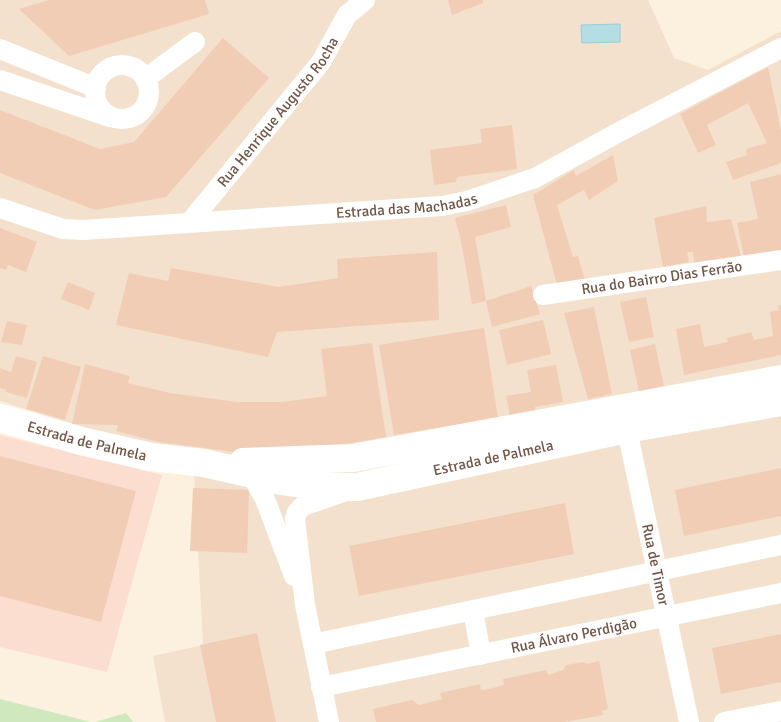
<svg xmlns="http://www.w3.org/2000/svg" width="781" height="722" font-family="Signika,sans-serif">
<style>
.residential{fill:#f3e1cd}
.commercial{fill:#fcded1}
.green{fill:#cfe8be}
.water{fill:#b4dee4;stroke:#9acdd6}
.building{fill:#f1cdb6}
.lines{fill:none;stroke-linecap:round;stroke-linejoin:round}
.street{stroke:#fff;stroke-width:20}
.secondary{stroke:#fff;stroke-width:28}
.labels{text-anchor:middle;stroke-width:4;stroke-linejoin:round;paint-order:stroke}
.street-label{font-size:15px;fill:#715547;stroke:#fff4e4}
</style>
<rect width="100%" height="100%" fill="#fcf0de"/>
<path class="residential" d="M0 0H648L674 58 708 70 781 31V722H165L153 656 203 645 193 454 93 430 0 401Z"/>
<path class="commercial" d="M0 435 162 475 107 672 0 647Z"/>
<path class="green" d="M0 699 91 722H0Z
M126 713 133 722H95Z"/>
<path class="water" d="M620 24V42L582 43 581 25Z"/>
<path class="building" d="M49 0H205L209 14 69 56 19 9Z
M448 0H483V3L452 15Z
M223 38 269 78 166 197 95 210 0 173V110L100 149 134 142Z
M768 67 781 131V163L733 180 726 162 747 155 746 149 767 143 748 103 707 125 716 145 698 153 680 114Z
M512 125 517 169 457 177 456 182 434 185 430 150 482 143 480 129Z
M613 155 618 181 589 200 584 190 557 205 573 257 578 256 586 284 558 289 533 195 574 170 576 176Z
M781 174V250L744 257 737 223 758 219 750 182Z
M506 205 511 227 475 237 486 301 531 286 540 314 492 327 486 301 472 304 461 241 455 218Z
M706 206 707 222 731 219 741 257 694 263 693 252H687L689 262 663 267 654 218Z
M0 228 37 242 26 272 8 265 6 270 0 268Z
M437 252 439 320 277 332 268 357 116 325 129 273 168 281 171 268 279 287 338 278 337 259Z
M68 282 95 293 89 310 61 299Z
M646 297 654 337 629 342 620 302Z
M778 305H781V355L684 375 676 329 700 324 704 347 728 342 727 338 751 332 754 340 773 336 770 312 779 310Z
M594 307 612 394 588 399 564 313Z
M543 320 551 354 507 365 499 330Z
M7 321 27 325 22 345 1 342Z
M484 328 498 418 394 435 379 345Z
M372 343 386 437 334 446 235 452 159 442 116 431 118 425 72 424 85 364 130 376 128 383 170 393 237 402H282L327 396 321 349Z
M655 344 664 386 639 392 630 350Z
M16 356 37 362 27 398 6 392V390L0 388V368L11 372Z
M43 356 81 367 65 420 26 409Z
M556 365 563 402 535 407 536 415 511 420 506 396 531 392 527 370Z
M0 456 136 491 101 622 0 596Z
M781 468V516L684 536 675 490Z
M193 488 249 490 247 553 190 551Z
M565 503 574 554 359 596 349 546Z
M257 633 276 722H216L200 645Z
M781 634V682L721 694 712 648Z
M599 661 608 709 602 711 603 715 565 722H376L373 709 412 700 419 705 442 699 440 693 480 684 481 690 489 689 504 685 503 679 546 670 548 675 563 670 566 665 584 662 587 664Z"/>
<g class="lines">
<g class="street">
<path d="M0 49 96 88"/>
<circle cx="122" cy="92" r="27"/>
<path d="M145 79 195 42"/>
<path d="M0 80 110 117"/>
<path id="s1" d="M0 208 63 229 83 230 442 206 467 201 535 178 621 131 781 48"/>
<path id="s2" d="M190 222 321 62 347 15 365 0"/>
<path id="s3" d="M543 295 781 260"/>
<path id="s4" d="M624 416 689 722"/>
<path d="M251 474 265 499 294 576"/>
<path d="M473 610 481 655"/>
<path d="M313 644 781 545"/>
<path id="s5" d="M321 687 781 593"/>
<path d="M329 722 305 605 295 519 297 512 303 506 346 491"/>
<path d="M724 722 781 711"/>
</g>
<g class="secondary">
<path id="s6" d="M0 418 81 441 151 457 204 463 282 481 327 487H357L627 429 781 402"/>
<path d="M243 462 353 458 781 379"/>
</g>
</g>
<g class="labels">
<g class="street-label">
<text dy="5" stroke="none"><textPath href="#s2" startOffset="141">Rua Henrique Augusto Rocha</textPath></text>
<text dy="5" stroke="none"><textPath href="#s1" startOffset="411">Estrada das Machadas</textPath></text>
<text dy="5" stroke="none"><textPath href="#s3" startOffset="120">Rua do Bairro Dias Ferrão</textPath></text>
<text dy="5" stroke="none"><textPath href="#s6" startOffset="90">Estrada de Palmela</textPath></text>
<text dy="5" stroke="none"><textPath href="#s6" startOffset="504">Estrada de Palmela</textPath></text>
<text dy="5" stroke="none"><textPath href="#s4" startOffset="152">Rua de Timor</textPath></text>
<text dy="5" stroke="none"><textPath href="#s5" startOffset="258">Rua Álvaro Perdigão</textPath></text>
</g>
</g>
</svg>
